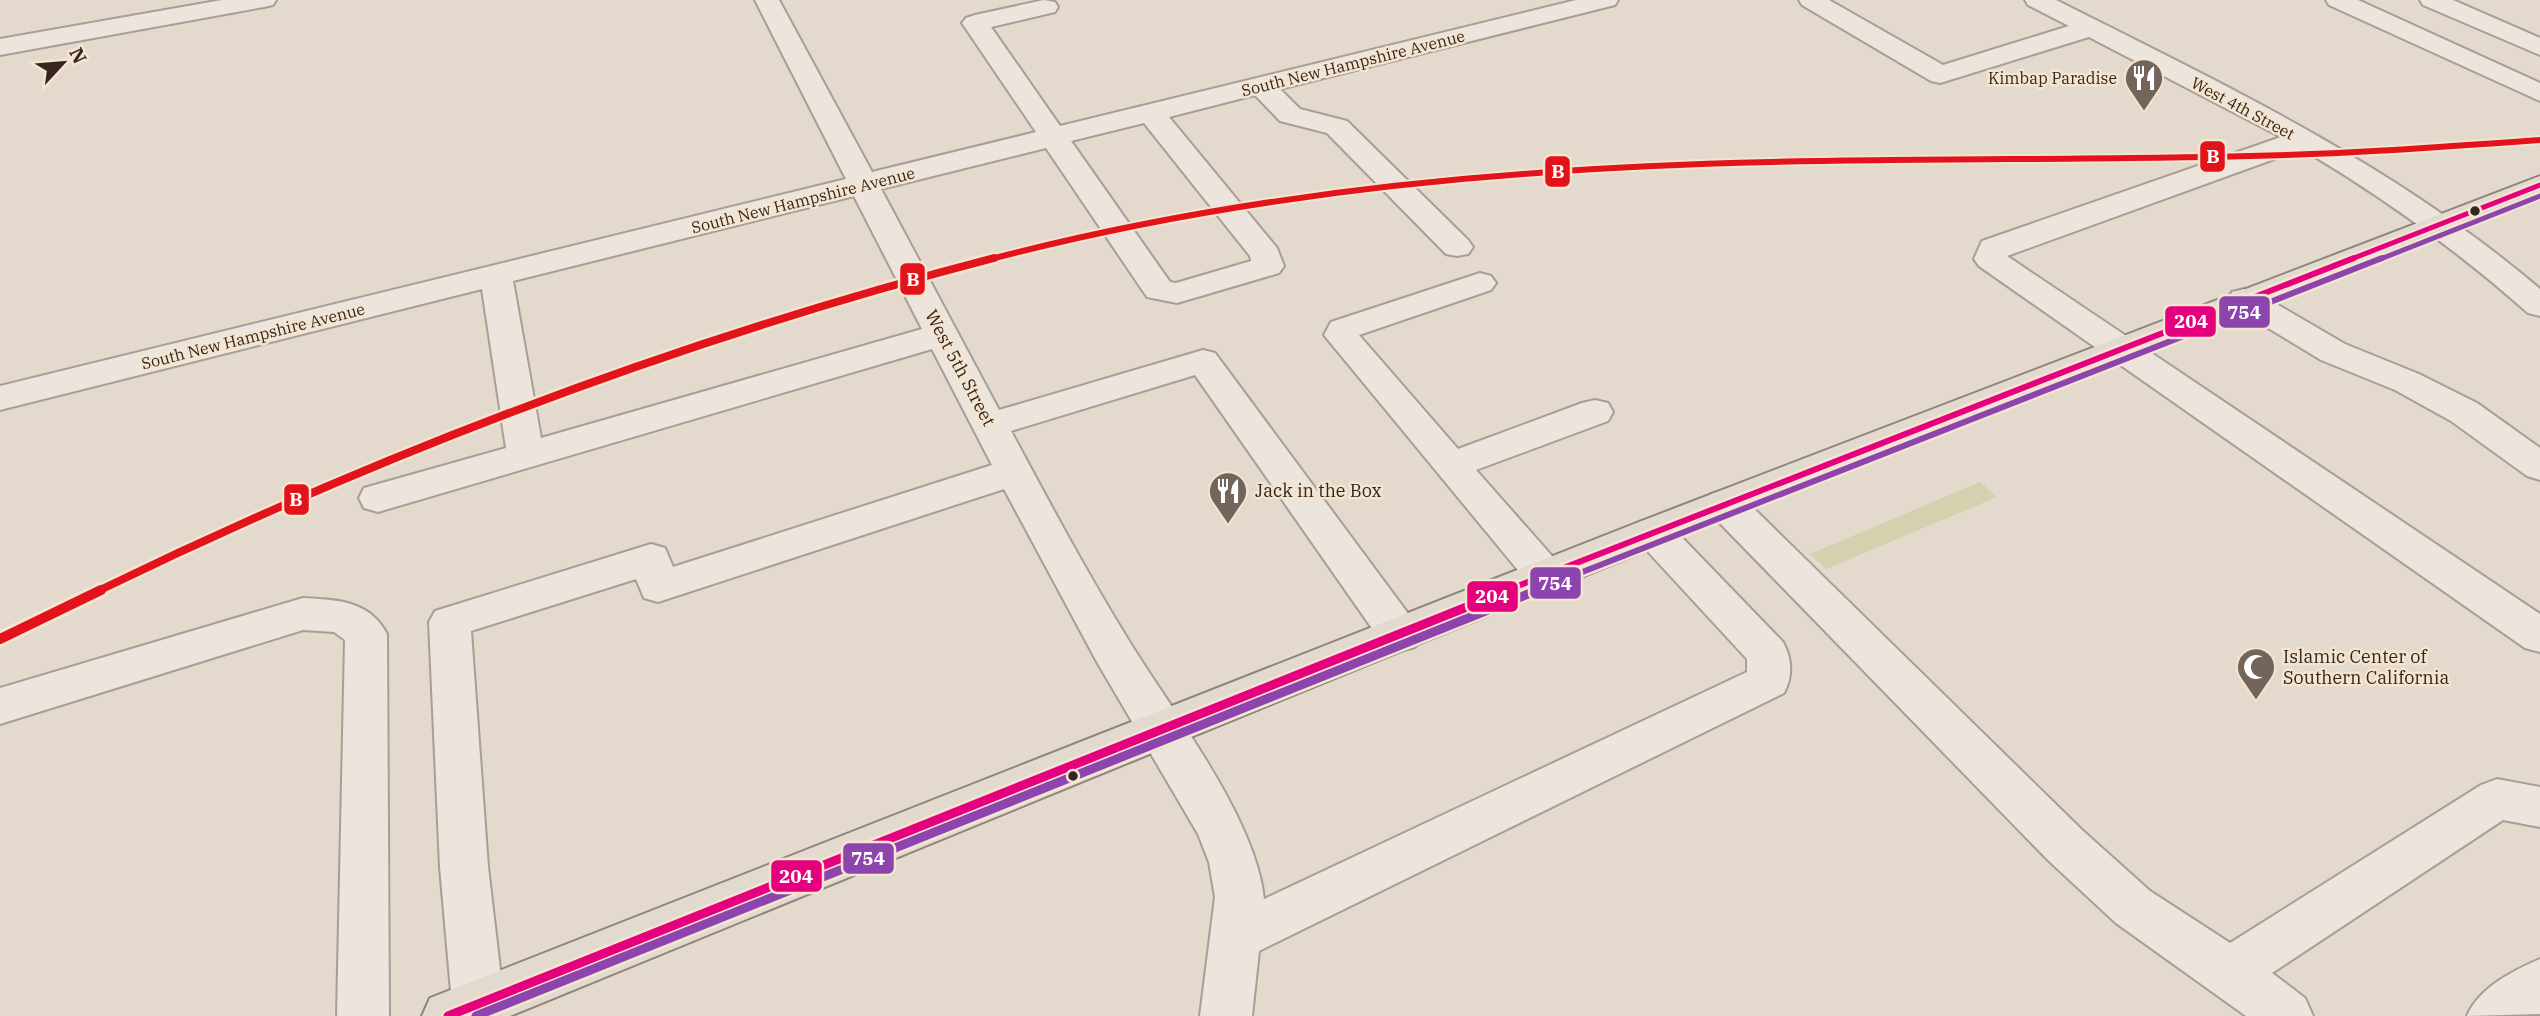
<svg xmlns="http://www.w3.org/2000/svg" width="2540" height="1016" font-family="'IBM Plex Serif',serif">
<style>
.green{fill:#d5d0ae}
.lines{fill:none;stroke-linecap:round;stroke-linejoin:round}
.minor-casing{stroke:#a89e95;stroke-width:4}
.major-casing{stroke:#8e847c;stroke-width:4}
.minor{fill:#ece5dd;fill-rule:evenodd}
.major{fill:#e2d9cf;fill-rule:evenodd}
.bus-1-far2-casing{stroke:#f4e5d1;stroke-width:9}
.bus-1-far1-casing{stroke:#f4e5d1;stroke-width:11}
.bus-1-casing{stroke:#f4e5d1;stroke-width:14}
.bus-2-far2-casing{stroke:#f4e5d1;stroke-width:9}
.bus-2-far1-casing{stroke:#f4e5d1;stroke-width:11}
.bus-2-casing{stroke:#f4e5d1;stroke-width:14}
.bus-1-far2{stroke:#e5007d;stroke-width:5}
.bus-1-far1{stroke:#e5007d;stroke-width:6}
.bus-1{stroke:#e5007d;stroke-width:9}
.bus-2-far2{stroke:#8e44ad;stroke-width:5}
.bus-2-far1{stroke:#8e44ad;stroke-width:6}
.bus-2{stroke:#8e44ad;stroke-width:9}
.metro-1-far2-casing{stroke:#f4e5d1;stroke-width:10}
.metro-1-far1-casing{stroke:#f4e5d1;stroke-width:13}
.metro-1-casing{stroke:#f4e5d1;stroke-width:16}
.metro-1-far2{stroke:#e3131b;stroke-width:6}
.metro-1-far1{stroke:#e3131b;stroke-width:8}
.metro-1{stroke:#e3131b;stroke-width:10}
.bus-dot{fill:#36261e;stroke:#f4e5d1;stroke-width:2.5}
.labels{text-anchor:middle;stroke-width:5;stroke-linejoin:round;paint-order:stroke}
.far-street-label{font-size:16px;fill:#36261e;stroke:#f4e5d1}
.far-poi-label{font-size:16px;fill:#36261e;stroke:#f4e5d1;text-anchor:end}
.street-label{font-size:18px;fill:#36261e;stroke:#f4e5d1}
.poi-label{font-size:18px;fill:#36261e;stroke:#f4e5d1;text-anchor:start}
.line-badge{stroke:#f4e5d1;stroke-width:2.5}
.badge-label{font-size:19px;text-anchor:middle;font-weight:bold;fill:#fff}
</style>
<rect width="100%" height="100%" fill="#e3d9cc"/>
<path class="green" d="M1980 482 1997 497 1826 569 1810 554Z"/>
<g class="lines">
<g class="minor-casing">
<path id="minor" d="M222 0H276L273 5 264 7 0 55V39Z
M755 0H779L872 172 1036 132 962 23 966 18 975 15 1044 0 1055 2 1058 7 1055 12 991 27 1060 126 1576 0H1618L1615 5 1280 89 1300 109 1347 121 1468 240 1473 247 1468 254 1457 256 1446 254 1327 133 1280 121 1255 95 1169 117 1277 248 1284 266 1279 273 1177 303 1147 297 1046 148 881 189 999 410 1203 350 1215 353 1415 623 1421 635 1415 647 1400 651 1385 647 1195 375 1011 431C1049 502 1087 573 1129 641 1172 711 1256 818 1264 899L1747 672V659L1639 542 1633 532 1639 522 1653 518 1667 522 1783 642C1792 659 1793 676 1784 693L1259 951 1252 1016H1200L1215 897 1209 862 1198 834 1097 662 1004 489 658 602 644 598 636 579 471 631 488 867 504 1003 498 1016H458L452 1003 440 867 429 622 435 611 651 544 665 548 673 567 992 465 932 349 378 512 364 508 359 498 364 488 506 448 482 289 0 410V386L846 179ZM1144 123 1250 256 1251 261 1176 283 1170 282 1071 141ZM854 196 922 329 541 438 513 281Z
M1799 0H1829L1943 65 2069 26 2028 5 2025 0H2056C2225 85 2395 165 2540 289V316L2528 313C2457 250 2383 197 2302 149L2007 256 2540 614V652L2525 648 1979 266 1974 259 1982 241 2281 137 2089 37 1940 83 1931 81 1802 5Z
M2326 0H2358L2540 83V101L2329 5Z
M2420 0H2453L2540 38V55L2423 5Z
M1480 273 1491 276 1496 283 1491 290 1359 335 1458 449 1582 403 1595 400 1608 403 1613 412 1608 421 1476 470 1559 564 1565 575 1559 586 1545 590 1531 586 1324 335 1331 322Z
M2244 289 2256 292 2345 344 2419 374 2477 403 2540 448V480L2527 476 2451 421 2395 390 2321 360 2232 306 2228 299 2232 292Z
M1725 490 1739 494 2082 830 2150 891 2230 943 2481 785 2497 779 2540 787V827L2503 820 2272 973 2305 998 2313 1016H2246L2116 923 2048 860 1711 514 1706 504 1711 494Z
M303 598C337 600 369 600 387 634L389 1016H337L345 640 334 632 303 630 0 724V688Z
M2540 959V1014L2467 1016C2479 988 2512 971 2540 959Z"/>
</g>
<g class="major-casing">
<path id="major" d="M2540 176V195L1667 542 510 1016H422L430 998 448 991 1639 522Z"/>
</g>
<use href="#minor" class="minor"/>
<use href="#major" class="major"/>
<g class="bus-1-far2-casing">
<path id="bus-1-far2" d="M2349 260 2540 185"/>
</g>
<g class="bus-1-far1-casing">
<path id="bus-1-far1" d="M1505 591 2354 258"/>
</g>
<g class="bus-1-casing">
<path id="bus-1" d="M448 1016 1509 590"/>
</g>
<g class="bus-2-far2-casing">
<path id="bus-2-far2" d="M2378 260 2540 196"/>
</g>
<g class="bus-2-far1-casing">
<path id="bus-2-far1" d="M1534 591 2382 258"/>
</g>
<g class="bus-2-casing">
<path id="bus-2" d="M476 1016 1538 590"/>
</g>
<use href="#bus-1-far2" class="bus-1-far2"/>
<use href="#bus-1-far1" class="bus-1-far1"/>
<use href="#bus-1" class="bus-1"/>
<use href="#bus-2-far2" class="bus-2-far2"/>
<use href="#bus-2-far1" class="bus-2-far1"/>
<use href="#bus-2" class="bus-2"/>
<g class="metro-1-far2-casing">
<path id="metro-1-far2" d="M987 260C1166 213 1352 186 1537 173 1774 155 2013 162 2250 156 2347 154 2443 147 2540 140"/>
</g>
<g class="metro-1-far1-casing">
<path id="metro-1-far1" d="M98 591C388 450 682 339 994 258"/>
</g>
<g class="metro-1-casing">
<path id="metro-1" d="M0 639 101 590"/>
</g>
<use href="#metro-1-far2" class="metro-1-far2"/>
<use href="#metro-1-far1" class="metro-1-far1"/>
<use href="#metro-1" class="metro-1"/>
</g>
<defs>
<g id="restaurant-pin" transform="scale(2.0125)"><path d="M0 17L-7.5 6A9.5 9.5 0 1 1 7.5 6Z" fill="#73655b" stroke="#f4e5d1"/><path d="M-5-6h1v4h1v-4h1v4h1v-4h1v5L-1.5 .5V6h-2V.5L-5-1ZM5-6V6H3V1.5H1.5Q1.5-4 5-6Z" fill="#fff"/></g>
<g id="mosque-pin" transform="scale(2.0125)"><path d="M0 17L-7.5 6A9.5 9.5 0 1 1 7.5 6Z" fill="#73655b" stroke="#f4e5d1"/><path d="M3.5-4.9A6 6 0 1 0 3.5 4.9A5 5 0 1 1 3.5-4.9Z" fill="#fff"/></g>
</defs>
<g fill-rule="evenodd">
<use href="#restaurant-pin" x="2144" y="78"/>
<use href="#restaurant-pin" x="1228" y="491"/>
<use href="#mosque-pin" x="2256" y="667"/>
</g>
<g class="bus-dot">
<circle cx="2475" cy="211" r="6"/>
<circle cx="1073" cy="776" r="6"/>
</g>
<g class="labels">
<g class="far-street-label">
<text transform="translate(1353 63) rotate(-14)" y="6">South New Hampshire Avenue</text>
<text transform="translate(2243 108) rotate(28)" y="6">West 4th Street</text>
<text transform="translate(803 200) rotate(-14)" y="6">South New Hampshire Avenue</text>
<text transform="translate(253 336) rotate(-14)" y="6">South New Hampshire Avenue</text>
</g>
<g class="far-poi-label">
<text x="2117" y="84">Kimbap Paradise</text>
</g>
<g class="street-label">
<text transform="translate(960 368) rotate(62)" y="6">West 5th Street</text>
</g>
<g class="poi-label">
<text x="1255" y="497">Jack in the Box</text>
<text x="2283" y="663">Islamic Center of<tspan x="2283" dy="21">Southern California</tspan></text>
</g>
</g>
<g class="line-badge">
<rect x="2199" y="140" width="27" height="33" rx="7" fill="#e3131b"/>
<rect x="1544" y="155" width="27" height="33" rx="7" fill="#e3131b"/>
<rect x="899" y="262" width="27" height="34" rx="7" fill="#e3131b"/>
<rect x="2218" y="295" width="53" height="34" rx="7" fill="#8e44ad"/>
<rect x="2164" y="305" width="53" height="33" rx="7" fill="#e5007d"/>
<rect x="283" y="483" width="27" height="33" rx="7" fill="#e3131b"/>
<rect x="1529" y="566" width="53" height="34" rx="7" fill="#8e44ad"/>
<rect x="1466" y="580" width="53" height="33" rx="7" fill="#e5007d"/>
<rect x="842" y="842" width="53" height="33" rx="7" fill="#8e44ad"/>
<rect x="770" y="859" width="53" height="34" rx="7" fill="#e5007d"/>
</g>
<g class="badge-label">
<text x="2213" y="163">B</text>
<text x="1558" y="178">B</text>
<text x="913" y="286">B</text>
<text x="2244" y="319">754</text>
<text x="2191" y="328">204</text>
<text x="296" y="506">B</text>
<text x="1555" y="590">754</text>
<text x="1492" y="603">204</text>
<text x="868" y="865">754</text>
<text x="796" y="883">204</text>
</g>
<g transform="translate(63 63) rotate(64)" stroke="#f4e5d1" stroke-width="5" paint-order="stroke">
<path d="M0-5L12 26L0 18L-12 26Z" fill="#36261e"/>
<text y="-10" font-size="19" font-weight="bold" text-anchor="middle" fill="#36261e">N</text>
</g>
</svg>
